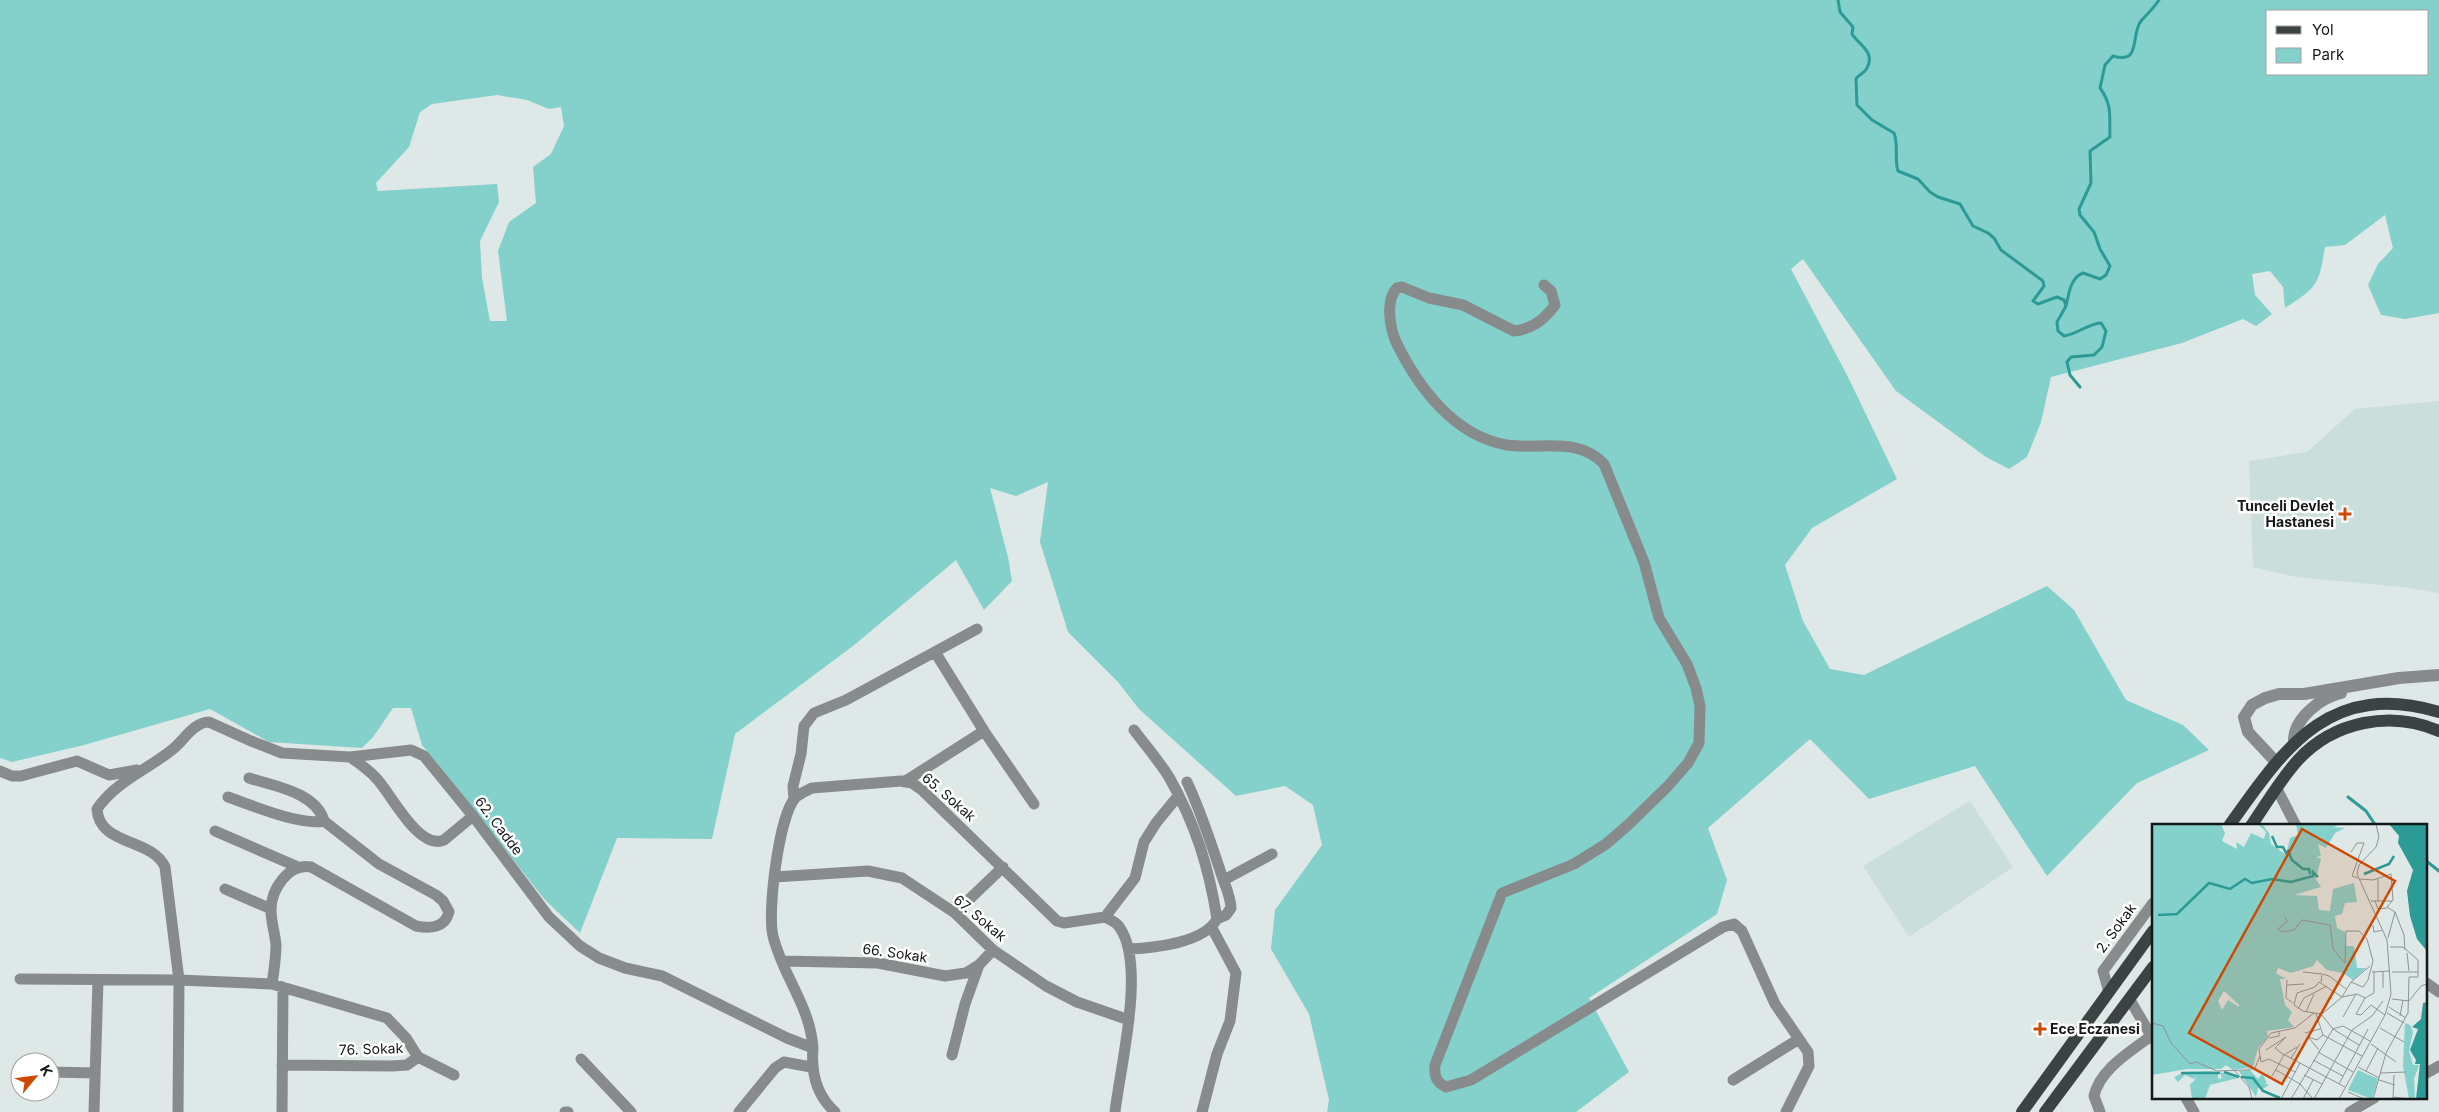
<svg xmlns="http://www.w3.org/2000/svg" width="2439" height="1112" font-family="Inter,sans-serif">
<style>
.built{fill:#cadedc}
.green{fill:#84d0cb;fill-rule:evenodd}
.lines{fill:none;stroke-linecap:round;stroke-linejoin:round}
.stream{stroke:#2c9a95;stroke-width:3}
.minor{stroke:#878b8b;stroke-width:11}
.tertiary{stroke:#878b8b;stroke-width:12}
.primary{stroke:#3c4343;stroke-width:12}
.poi-dot{fill:#ce4903;stroke:#fff;stroke-width:2}
.labels{text-anchor:middle;stroke-width:5;stroke-linejoin:round;paint-order:stroke}
.poi-label{font-size:14px;font-weight:bold;fill:#131717;stroke:#fff;text-anchor:end}
.street-label{font-size:14px;fill:#131717;stroke:#fff}
.inset-river{fill:none;stroke:#2c9a95;stroke-width:2.5}
.inset-road{fill:none;stroke:#8c9494;stroke-width:1}
.view{fill:#ce4903;fill-opacity:0.15;stroke:#ce4903;stroke-width:2.5}
.inset-edge{fill:none;stroke:#131717;stroke-width:2.5}
</style>
<rect width="100%" height="100%" fill="#dde8e7"/>
<path class="built" d="M2439 401V593L2403 587 2296 577 2253 567 2249 461 2307 452 2355 409Z
M1970 801 2013 867 1909 937 1863 866Z"/>
<path class="green" d="M0 0H2439V313L2405 319 2381 315 2368 285 2378 264 2393 248 2385 215 2345 245 2325 247C2319 284 2318 287 2285 308L2283 287 2270 271 2252 274 2255 295 2272 314 2256 326 2243 319 2182 343 2051 377 2041 422 2027 457 2009 469 1986 457 1896 391 1803 259 1791 269 1848 377 1897 479 1812 528 1785 565 1803 621 1830 669 1864 675 2047 586 2074 610 2126 700 2183 725 2209 750 2137 783 2047 876 1975 766 1869 799 1810 739 1708 828 1727 880 1717 914 1589 998 1629 1072 1576 1112H1327L1329 1100 1309 1014 1271 949 1275 910 1322 845 1313 805 1285 786 1236 796 1139 709 1118 682 1068 632 1040 542 1048 482 1016 496 990 488 1008 557 1012 581 984 610 956 560 853 646 735 734 712 839 617 838 580 933 545 900 422 745 411 708H393L373 737 362 748 269 742 210 709 84 745 12 762 0 758ZM2268 11H2428V74H2268ZM497 95 527 100 549 109 561 107 564 126 551 154 533 167 536 203 509 222 498 251 507 321H490L482 278 480 241 499 202 497 184 378 191 376 183 409 147 420 112 432 104Z"/>
<g class="lines">
<path class="stream" d="M1838 0 1840 12 1853 27 1852 34C1858 44 1876 52 1867 68 1865 73 1859 74 1856 79L1857 105 1872 120 1894 133C1899 146 1894 158 1898 171L1918 179 1930 192 1938 197 1960 204 1973 226 1988 233 1994 238 2001 250 2043 281 2044 286 2033 301 2038 304 2057 297 2064 300 2066 306 2057 322 2058 331 2064 336C2078 334 2087 324 2101 323L2106 331 2102 347 2094 355 2071 357 2067 362 2070 375 2080 387
M2066 306C2069 294 2070 278 2083 273L2100 279 2106 275 2110 266 2100 249 2094 232 2080 215 2079 209 2091 183 2090 151 2110 137C2109 117 2113 106 2100 88L2105 65 2113 56C2142 65 2130 35 2141 21 2147 14 2154 8 2159 0
M2348 797 2366 811 2376 826
M2425 860 2439 871"/>
<path class="minor" d="M1544 285 1551 291 1555 305C1544 320 1532 329 1514 331L1463 305 1429 298 1402 287 1397 288C1385 300 1390 328 1396 342 1418 387 1454 436 1507 445 1541 450 1578 436 1604 464L1644 562 1659 618 1687 664 1696 688 1700 706 1699 743 1688 763 1668 786 1628 825 1606 844 1574 864 1502 893 1435 1065C1434 1076 1436 1082 1446 1087L1471 1080 1723 927 1734 924 1742 931 1775 1004 1808 1052 1809 1066 1786 1112
M935 652 984 731 1034 804
M350 757C359 763 369 770 377 779 391 794 419 851 444 840L473 816
M0 771 12 776H21L77 761 109 775 137 770
M249 778C273 786 316 792 324 821
M904 782 984 731
M1187 782C1202 814 1209 838 1220 870 1224 884 1230 893 1231 908L1226 915 1217 919
M2277 789 2296 826
M228 797C251 805 300 826 324 821L379 864 436 895 443 901 449 912C445 928 430 929 416 926L311 867C288 863 271 890 271 910 271 922 275 933 276 945 276 958 274 971 272 984
M794 799 793 786 801 754 804 726 814 713 846 700 977 629
M215 831 298 867
M775 877 868 871 902 878 955 913 993 950 1046 986 1077 1002 1129 1020
M1224 880 1272 854
M225 889 271 909
M955 913 1003 867
M1105 917 1135 878 1144 842 1156 823 1178 796
M1129 949C1154 948 1204 943 1217 919 1209 867 1195 823 1169 777 1159 761 1146 746 1134 730
M782 961 878 963 945 976 966 973 979 965 993 950
M20 979 179 980 272 984 387 1018 406 1038 418 1057
M2425 982 2439 992
M2109 992 2103 971 2153 903
M2130 1000 2153 1039
M813 1048C810 1005 783 977 773 936 767 912 779 816 795 798 800 793 806 791 812 788L901 781 912 783 922 790 1057 921 1064 923 1105 917C1110 920 1117 922 1120 928 1146 966 1120 1068 1115 1112
M952 1055 965 1004 979 965
M581 1059 631 1112
M282 1065 392 1066 407 1065 418 1057 454 1075
M50 1072 95 1073
M2425 1074 2439 1066
M1733 1080 1799 1039
M2186 1098 2194 1112
M94 1112 98 980
M178 1112 179 980 165 867C152 838 99 846 97 809 116 781 149 769 173 749 184 740 194 722 209 722L251 741 282 753 350 757 411 750 424 756 473 816 549 917 580 946 599 958 625 968 662 976 787 1038 813 1048C811 1072 816 1095 835 1112
M282 1112 283 987
M565 1112H568
M739 1112 775 1068 784 1062 811 1067
M1202 1112 1217 1054 1230 1021 1236 973 1212 928
M2100 1112 2094 1096C2100 1069 2130 1052 2151 1036
M2350 1112 2374 1098"/>
<path class="tertiary" d="M2294 742C2293 719 2320 698 2341 693
M2275 761 2248 732 2244 717 2252 705 2265 698 2279 694H2304L2399 678 2439 675"/>
<path class="primary" d="M2229 826C2285 747 2329 680 2439 712
M2251 826C2266 804 2280 780 2298 760 2334 721 2391 710 2439 731
M2022 1112 2153 931
M2045 1112 2153 967"/>
</g>
<g class="poi-dot">
<path d="M2342.5 506.5h5v5h5v5h-5v5h-5v-5h-5v-5h5z"/>
<path d="M2037.5 1021.5h5v5h5v5h-5v5h-5v-5h-5v-5h5z"/>
</g>
<g class="labels">
<g class="poi-label">
<text x="2334" y="511">Tunceli Devlet<tspan x="2334" dy="16">Hastanesi</tspan></text>
<text x="2050" y="1034" text-anchor="start">Ece Eczanesi</text>
</g>
<g class="street-label">
<text transform="translate(949 797) rotate(41)" y="5">65. Sokak</text>
<text transform="translate(499 826) rotate(53)" y="5">62. Cadde</text>
<text transform="translate(980 918) rotate(40)" y="5">67. Sokak</text>
<text transform="translate(2116 928) rotate(-54)" y="5">2. Sokak</text>
<text transform="translate(895 953) rotate(8)" y="5">66. Sokak</text>
<text transform="translate(371 1049) rotate(-2)" y="5">76. Sokak</text>
</g>
</g>
<g transform="translate(2152 824)">
<rect width="275" height="275" fill="#dde8e7"/>
<path d="M0 0H69L73 9 70 17 85 25 84 18 92 23 99 9 112 15 114 8 107 1 110 0 117 9 119 20 134 31 138 14 146 11 144 0H190L181 3 193 4 183 9 174 24 166 20 169 32 164 33 169 35 164 55 169 63 142 71 165 72 167 86 178 87 181 65 202 59 205 78 193 79 190 90 183 92 185 104 193 108 194 122H202L205 144H214L201 156 191 149 175 146 165 136 161 142 139 149 126 144 124 149 134 155H128L133 181 140 188 136 196 142 203 115 207 116 213 106 224 101 243 81 246 74 241 69 245H35L0 251ZM72 167 87 181V183L76 176 70 186 66 177ZM253 199 258 201 261 208 257 227 261 241H267L262 255 263 275H257L251 242ZM98 246 106 255 110 250 112 253 115 259H112L117 261 111 265 121 271 110 267 107 260 104 273 87 247ZM206 246 226 255 220 275 196 266ZM60 247 66 248V255L70 254 68 248 86 254 58 261 53 275H40L38 260 42 257 45 252 42 255 33 251 26 258 22 253 33 248Z" fill="#84d0cb" fill-rule="evenodd"/>
<path d="M237 0H275V127L265 115 258 92 255 67 261 46 246 19 247 12ZM275 178V275H264L268 240H263L264 236 258 226 266 205 260 203 269 195 271 179Z" fill="#2c9a95"/>
<path class="inset-river" d="M120 12 125 23H131L134 29 136 27 140 36 151 45H157L158 50M212 50 237 40 242 32M6 91 25 90 57 59 78 65 93 55 100 59 120 55 139 58 161 52V48L166 53M72 248 87 253M29 249H68M89 253 101 254 111 267 128 274"/>
<path class="inset-road" d="M199 28 205 19H212L200 52 206 54M208 55 221 56 239 50 241 76 235 83 243 88 252 111 253 126M226 55V77M219 77H240M223 77 226 85 235 84M133 93 135 98 126 105 130 108 142 106 150 96 178 101 181 125 193 139 194 107H207M221 101 222 108 231 106M236 114 243 88M255 129 257 147M231 147V164M151 148 170 150 169 158M220 148 238 147M222 148V169L213 174 204 190 209 191 219 181 233 191M240 148H266M171 150 177 152 194 165M135 156 134 174 141 179M199 158 211 163 216 156 221 137 215 115 207 107M135 161 152 160M190 173 199 158 218 142M240 175 257 177M257 177 269 162 275 160M237 183 254 194M146 185 152 174 175 162M154 188 162 170M162 189 151 187 142 181 145 169 163 163 167 158 190 173M235 189 252 199M164 190 171 211 210 232M169 190 181 205 207 221M248 192 251 176M191 193 204 170M0 199 11 202 19 219 38 240 44 238 65 247 94 246 103 244 108 232M228 204 252 218M153 209 168 205M117 214 127 212V207M219 220 244 238M114 226 134 213 123 224 132 231M167 226 156 213 165 216 171 211M166 228 201 248M133 231 193 263M139 234 148 220M161 236 191 252M206 243 227 254M82 246 97 263 100 275M124 246 148 260 161 275M214 247 226 224M143 248 117 235 109 238 107 225 119 209 143 204 162 189 170 190 190 173 205 170 213 174M229 249 254 248M152 251 170 260M120 252 132 231 145 223M227 256 243 261M187 260 216 205M196 268 212 275M241 273 257 275M129 275 148 239M139 275 181 205 191 202 218 217M151 275 161 256M162 275 200 206 220 192 231 177M187 275 233 191 239 170 235 116 205 50 207 41 224 23 227 13 224 0M221 275 234 229 256 189 257 153H266V136L251 123H238M241 275 242 251"/>
<path class="view" d="M150 5 243 57 130 260 37 209Z"/>
<rect width="275" height="275" class="inset-edge"/>
</g>
<rect x="2266" y="10" width="162" height="65" fill="#ffffff" stroke="#a1a2a2"/>
<rect x="2276" y="26" width="25" height="8" fill="#3c4343" stroke="#a1a2a2"/>
<text x="2312" y="35" font-size="15" fill="#131717">Yol</text>
<rect x="2276" y="48" width="25" height="15" fill="#84d0cb" stroke="#a1a2a2"/>
<text x="2312" y="60" font-size="15" fill="#131717">Park</text>
<g transform="translate(35 1077) rotate(61)"><circle r="24" fill="#ffffff" stroke="#a1a2a2"/>
<path d="M0-4L9 19L0 12L-9 19Z" fill="#ce4903"/>
<text y="-8" font-size="14" font-weight="bold" text-anchor="middle" fill="#131717">K</text>
</g>
</svg>
